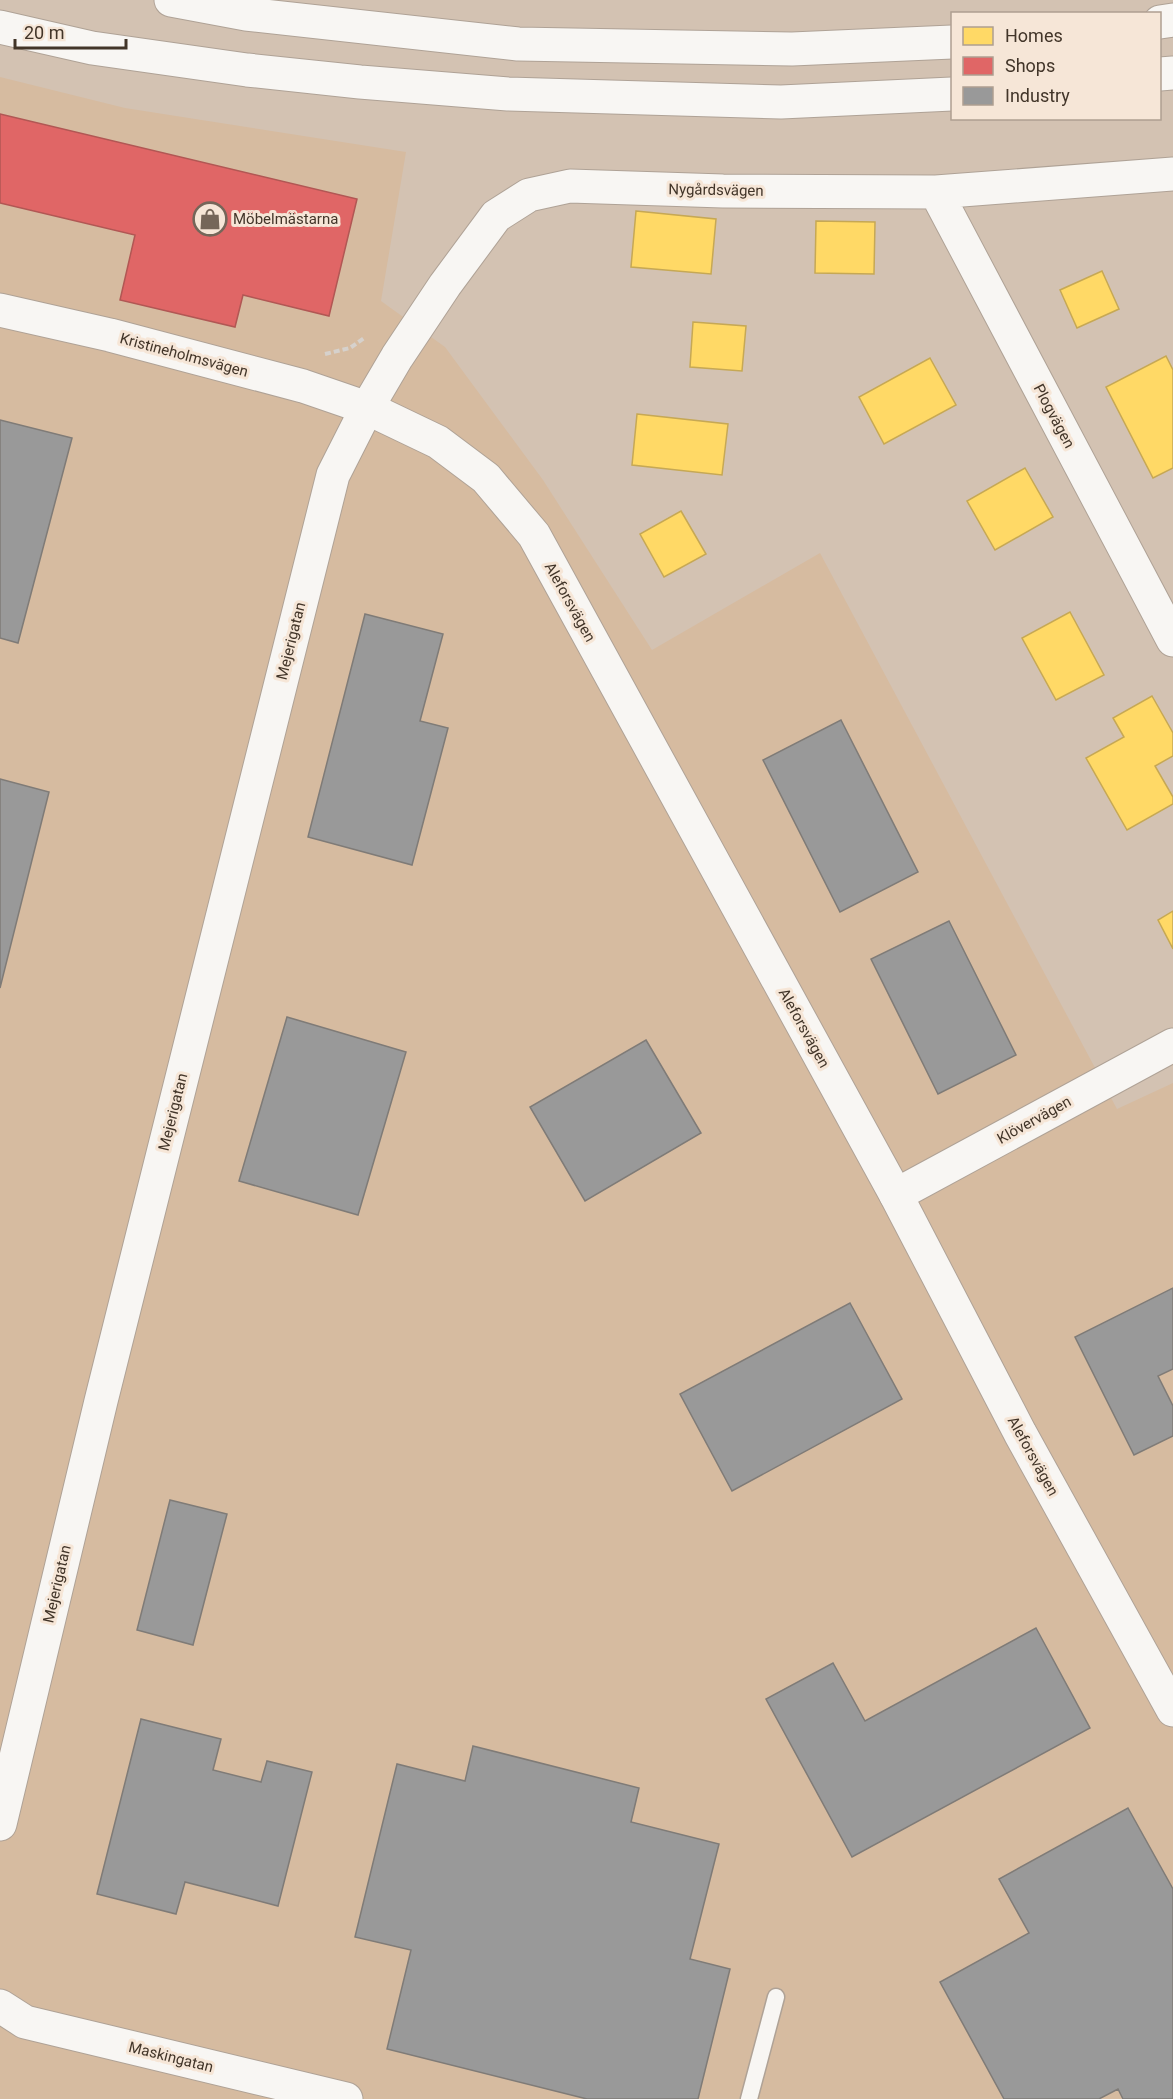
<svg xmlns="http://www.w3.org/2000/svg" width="1173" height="2099" font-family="Roboto,sans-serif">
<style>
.built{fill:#d6bba0}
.homes{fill:#ffd966;stroke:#c6a854;stroke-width:1.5}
.shops{fill:#e06666;stroke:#b15754;stroke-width:1.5}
.industry{fill:#999;stroke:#7f7b77;stroke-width:1.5}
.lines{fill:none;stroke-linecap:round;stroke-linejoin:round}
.service-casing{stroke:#afa296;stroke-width:19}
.minor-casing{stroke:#afa296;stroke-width:35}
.tertiary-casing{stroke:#afa296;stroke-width:35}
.motorway-casing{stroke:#afa296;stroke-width:35}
.path{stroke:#d6d1cc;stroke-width:4;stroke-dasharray:6 3;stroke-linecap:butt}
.service{stroke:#f8f6f3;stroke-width:16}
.minor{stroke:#f8f6f3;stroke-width:33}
.tertiary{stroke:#f8f6f3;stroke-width:33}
.motorway{stroke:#f8f6f3;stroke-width:33}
.labels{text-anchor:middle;stroke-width:6;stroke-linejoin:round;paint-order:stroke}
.street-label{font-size:15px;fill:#423529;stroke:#f6e6d7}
.poi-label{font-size:15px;fill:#423529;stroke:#f6e6d7;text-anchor:start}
</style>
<rect width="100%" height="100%" fill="#d3c2b2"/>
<path class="built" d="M0 77 125 108 406 152 381 301 445 347 543 480 652 650 820 553 1117 1109 1173 1083V2099H0Z"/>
<path class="homes" d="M636 211 716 219 711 274 631 267Z
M816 221 875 222 874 274 815 273Z
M1102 271 1119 309 1077 328 1060 290Z
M693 322 746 326 742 371 690 367Z
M1166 356 1173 370V468L1153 478 1106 387Z
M930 358 956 405 884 444 859 397Z
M637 414 728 424 722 475 632 465Z
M1025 468 1053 517 995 550 967 501Z
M681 511 706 554 664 577 640 534Z
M1070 612 1104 675 1056 700 1022 638Z
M1152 696 1173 733V756L1155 766 1173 797V804L1127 830 1086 758 1124 737 1113 718Z
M1173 911V949L1158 920Z"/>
<path class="shops" d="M0 114 357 199 329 316 243 295 235 327 120 300 135 235 0 203Z"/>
<path class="industry" d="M0 420 72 438 18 643 0 638Z
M365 614 443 634 420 721 448 728 412 865 308 837Z
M841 720 918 872 840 912 763 760Z
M0 779 49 792 0 988Z
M949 921 1016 1055 938 1094 871 959Z
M287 1017 406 1052 358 1215 239 1181Z
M646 1040 701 1133 585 1201 530 1107Z
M1173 1288V1369L1158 1376 1173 1406V1436L1134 1455 1075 1337Z
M850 1303 902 1399 732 1491 680 1394Z
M170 1500 227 1514 193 1645 137 1630Z
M1036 1628 1090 1728 852 1857 766 1699 833 1663 865 1721Z
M141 1719 221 1739 213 1770 261 1782 267 1761 312 1772 278 1906 185 1882 176 1914 97 1894Z
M473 1746 639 1788 631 1822 719 1844 690 1959 730 1969 698 2099H587L387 2049 411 1950 355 1937 397 1764 465 1781Z
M1128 1808 1173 1889V2099H1123L1118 2089 1099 2099H1004L940 1982 1029 1933 999 1879Z"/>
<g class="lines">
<g class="service-casing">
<path id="service" d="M749 2099 776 1997"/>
</g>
<g class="minor-casing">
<path id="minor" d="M936 192 1173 640
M896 1195 1173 1045
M0 1824 101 1401 333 475 367 408 397 357 445 285 496 216 529 195 570 186 723 191 936 192 1173 174
M0 2006 25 2022 346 2099"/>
</g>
<g class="tertiary-casing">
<path id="tertiary" d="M0 310 110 335 303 386 367 408 438 442 486 478 534 535 896 1195 1020 1433 1173 1710"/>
</g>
<g class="motorway-casing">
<path id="motorway" d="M171 0 246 14 518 44 792 49 952 42
M1160 22 1173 20
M0 27 92 48 247 70 360 82 508 94 781 102 952 94
M1160 74 1173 73"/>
</g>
<path class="path" d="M325 354 350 348 364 338"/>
<use href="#service" class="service"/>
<use href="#minor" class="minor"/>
<use href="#tertiary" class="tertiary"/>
<use href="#motorway" class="motorway"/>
</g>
<defs>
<g id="shop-ring" transform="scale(1.725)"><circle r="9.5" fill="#f6e6d7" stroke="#756659" stroke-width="1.5"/><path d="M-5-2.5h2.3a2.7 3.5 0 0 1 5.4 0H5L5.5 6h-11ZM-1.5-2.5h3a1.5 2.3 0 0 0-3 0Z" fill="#756659"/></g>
</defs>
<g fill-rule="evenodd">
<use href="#shop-ring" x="210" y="219"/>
</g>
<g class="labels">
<g class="street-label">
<text transform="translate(716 190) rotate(1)" y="5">Nygårdsvägen</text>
<text transform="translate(184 355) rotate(15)" y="5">Kristineholmsvägen</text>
<text transform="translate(1054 416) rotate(62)" y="5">Plogvägen</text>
<text transform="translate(570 602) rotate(61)" y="5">Aleforsvägen</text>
<text transform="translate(291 641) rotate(-76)" y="5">Mejerigatan</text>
<text transform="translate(804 1028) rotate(61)" y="5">Aleforsvägen</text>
<text transform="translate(173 1112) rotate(-76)" y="5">Mejerigatan</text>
<text transform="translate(1034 1120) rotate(-29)" y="5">Klövervägen</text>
<text transform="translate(1033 1456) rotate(61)" y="5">Aleforsvägen</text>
<text transform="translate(57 1584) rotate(-77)" y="5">Mejerigatan</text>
<text transform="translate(171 2057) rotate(14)" y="5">Maskingatan</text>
</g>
<g class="poi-label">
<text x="233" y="224">Möbelmästarna</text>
</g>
</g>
<rect x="951" y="12" width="210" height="108" fill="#f6e6d7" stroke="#ae9f91" stroke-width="1.5"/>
<rect x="963" y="27" width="30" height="18" fill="#ffd966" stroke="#ae9f91" stroke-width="1.5"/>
<text x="1005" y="42" font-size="18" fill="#423529">Homes</text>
<rect x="963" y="57" width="30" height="18" fill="#e06666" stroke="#ae9f91" stroke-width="1.5"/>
<text x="1005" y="72" font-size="18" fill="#423529">Shops</text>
<rect x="963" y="87" width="30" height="18" fill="#999999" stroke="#ae9f91" stroke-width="1.5"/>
<text x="1005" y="102" font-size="18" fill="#423529">Industry</text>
<path d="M15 39v9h111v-9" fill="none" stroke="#423529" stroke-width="3"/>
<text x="24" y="39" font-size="18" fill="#423529" stroke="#f6e6d7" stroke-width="4.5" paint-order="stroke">20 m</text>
</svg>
